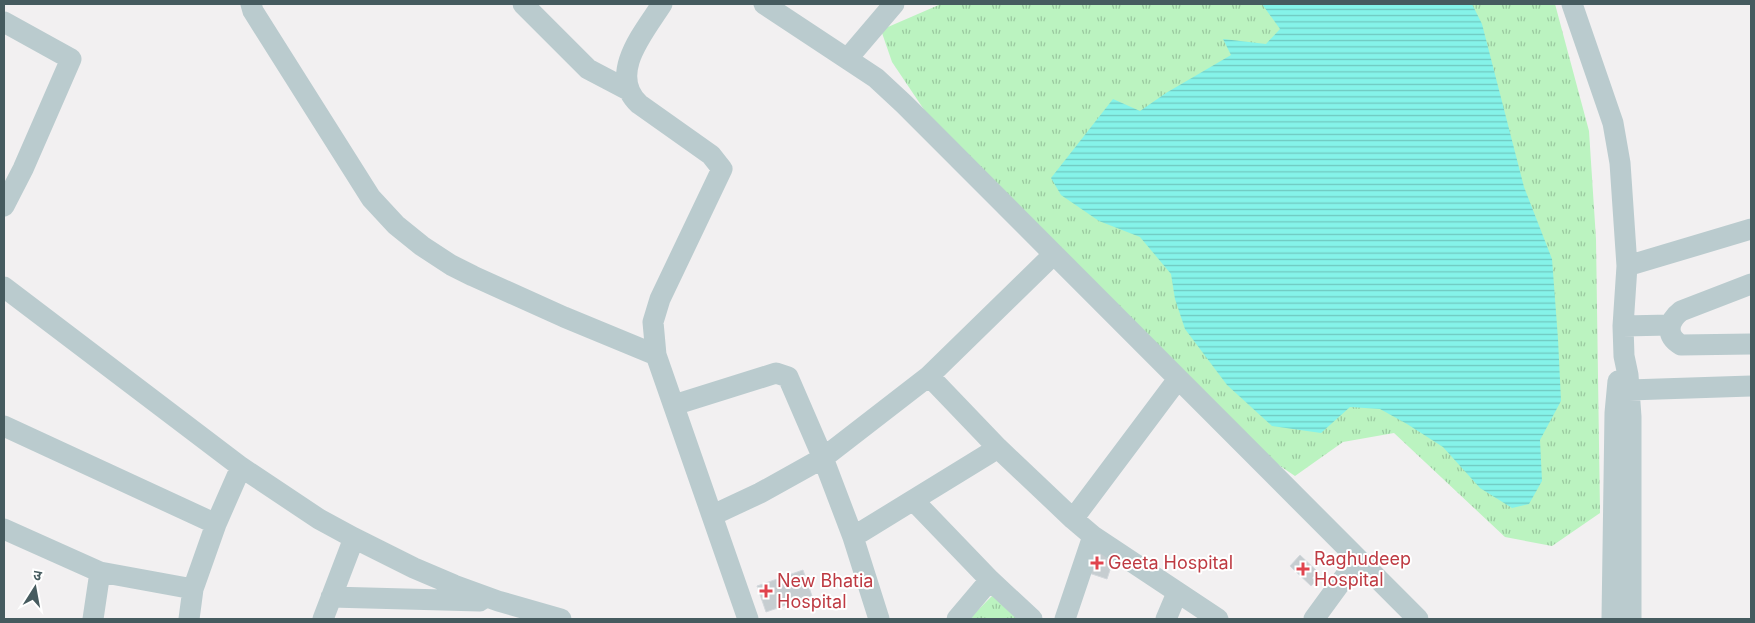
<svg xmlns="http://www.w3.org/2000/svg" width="1755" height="623" font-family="Inter,'Noto Sans Devanagari',sans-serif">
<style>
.park{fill:url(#park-tufts)}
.water{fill:url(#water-rules)}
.building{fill:#c6cdd0;stroke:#d3d8dc}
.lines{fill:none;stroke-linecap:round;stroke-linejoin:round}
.minor{stroke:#bacbce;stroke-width:21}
.health-dot{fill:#e0444e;stroke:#fff;stroke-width:2}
.labels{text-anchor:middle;stroke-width:4;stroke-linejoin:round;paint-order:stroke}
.health-label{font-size:18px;fill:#be3a42;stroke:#fff;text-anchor:start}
</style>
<defs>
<pattern id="park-tufts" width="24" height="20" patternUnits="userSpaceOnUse" patternTransform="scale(1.25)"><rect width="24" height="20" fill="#bbf3c0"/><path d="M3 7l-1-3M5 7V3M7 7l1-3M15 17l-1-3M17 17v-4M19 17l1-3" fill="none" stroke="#9ac89f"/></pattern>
<pattern id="water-rules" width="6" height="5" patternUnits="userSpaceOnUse" patternTransform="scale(1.25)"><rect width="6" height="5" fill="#85f3e9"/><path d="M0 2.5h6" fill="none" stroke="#6fc8c0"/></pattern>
</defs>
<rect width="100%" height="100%" fill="#f2f0f1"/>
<path class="park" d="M941 4H1555L1589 131 1596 239 1600 513 1552 546 1505 537 1394 433 1343 442 1295 476 1262 454 931 120 892 62 881 30Z
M995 593 1027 619H969Z"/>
<path class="water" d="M1262 4H1472L1482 24 1524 187 1552 259 1558 339 1561 401 1540 440 1542 481 1529 504 1512 508 1480 488 1443 447 1407 424 1380 409 1350 407 1321 433 1272 426 1227 385 1185 329 1175 299 1171 274 1140 237 1099 221 1061 195 1051 178 1113 99 1140 111 1166 93 1231 55 1223 39 1266 44 1280 29Z"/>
<path class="building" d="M1096 550 1115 555 1107 579 1089 573Z
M1300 555 1318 572 1312 578 1316 581 1311 586 1290 566Z
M803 570 812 596 766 612 757 586Z"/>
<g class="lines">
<path class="minor" d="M251 4 253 11 371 198 396 225 422 246 451 265 473 276 564 317 656 355
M523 4 588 69 628 90
M662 4C645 31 607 74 639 104L711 155 722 169 660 299 653 322 656 355 748 619
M764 4 876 78 904 104 1418 619
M1572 4 1613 123 1620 163 1627 266 1623 326 1624 356 1628 375 1631 417V619
M4 22 71 59 23 169 4 206
M848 58 894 4
M1627 266 1751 229
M1751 284 1681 311C1668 321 1665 336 1681 345L1751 344
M4 287 241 467 319 519 354 538 414 568 454 585 498 601 561 619
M1623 326 1670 325
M929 376 998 448 1073 519 1093 536 1218 619
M1629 390 1751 386
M674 405 776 373 788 377 823 458 853 537 879 619
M4 426 216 524
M914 501 990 580 1032 619
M713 515 760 493 823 458 929 376 1054 254
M1073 519 1178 379
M4 529 100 572 193 589
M853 537 998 448
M331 597 480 601
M93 619 100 572
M189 619 193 589 198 575 216 524 241 467
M323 619 354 538
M957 619 990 580
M1065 619 1093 536
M1166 619 1177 593
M1314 619 1357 560
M1612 619 1615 413 1618 381"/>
</g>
<g class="health-dot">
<path d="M1094.5 555.5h5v5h5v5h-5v5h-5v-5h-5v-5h5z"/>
<path d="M1300.5 561.5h5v5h5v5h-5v5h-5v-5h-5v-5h5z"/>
<path d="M763.5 583.5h5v5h5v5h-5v5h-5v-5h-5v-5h5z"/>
</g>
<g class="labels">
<g class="health-label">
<text x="1314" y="565">Raghudeep<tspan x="1314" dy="21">Hospital</tspan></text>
<text x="1108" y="569">Geeta Hospital</text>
<text x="777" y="587">New Bhatia<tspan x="777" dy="21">Hospital</tspan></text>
</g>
</g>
<rect width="1755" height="623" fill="none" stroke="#465b5f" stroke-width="10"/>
<g transform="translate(35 588) rotate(11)" stroke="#ffffff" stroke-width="4" paint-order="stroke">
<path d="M0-4L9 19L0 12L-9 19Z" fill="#465b5f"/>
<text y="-8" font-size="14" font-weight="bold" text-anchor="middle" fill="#465b5f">उ</text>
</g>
</svg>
